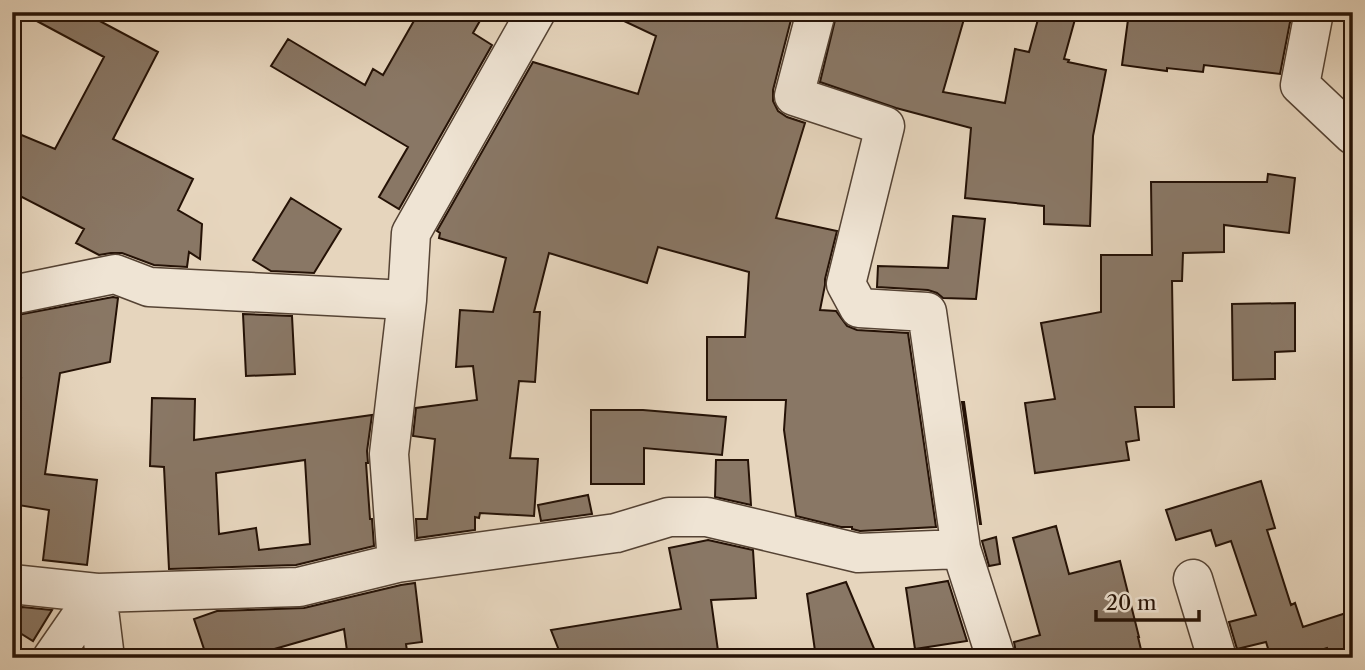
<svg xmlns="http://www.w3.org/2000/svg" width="1365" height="670" font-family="'Libre Caslon Text',serif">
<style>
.building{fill:#897765;stroke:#251206;stroke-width:2;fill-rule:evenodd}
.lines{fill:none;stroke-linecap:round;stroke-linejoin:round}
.minor-casing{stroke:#554334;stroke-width:41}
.minor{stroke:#efe4d4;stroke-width:38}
</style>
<rect width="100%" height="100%" fill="#e6d5bd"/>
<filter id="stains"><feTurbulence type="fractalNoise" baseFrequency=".00286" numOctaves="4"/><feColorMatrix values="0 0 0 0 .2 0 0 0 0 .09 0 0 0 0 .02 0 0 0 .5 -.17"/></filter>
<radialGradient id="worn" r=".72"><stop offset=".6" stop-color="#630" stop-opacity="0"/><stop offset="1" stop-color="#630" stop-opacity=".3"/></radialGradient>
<path class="building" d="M20 12H83L158 52 113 139 193 179 178 210 202 224 200 259 189 252 187 267 154 265 122 253H111L99 255 76 243 84 229 12 192V131L55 149 104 57Z
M419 12H485L473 33 492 45 399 209 379 197 408 147 271 66 288 39 365 85 373 69 383 75Z
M605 12H793L773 90V101L778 111 787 117 805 123 776 218 837 231 825 279V285L820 310 836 311 847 326 857 330 908 333 936 527 860 531 852 529V527H841L796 516 784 430 786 400H707V337H745L749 272 658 247 647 283 549 253 534 312H540L535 382 519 381 510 458 538 459 534 516 480 513 479 518 475 517V530L417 538 416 519H427L435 439 413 436 416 408 477 400 473 366 456 367 460 310 493 312 506 258 439 238 440 233 437 231 533 62 638 94 656 36Z
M837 12H966L943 92 1005 103 1015 49 1029 52 1040 12H1077L1064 59 1069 60 1068 62 1106 70 1093 136 1090 226 1044 224V206L965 198 971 128 896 108 820 82Z
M1129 12H1292L1280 74 1204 65 1203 72 1167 68V71L1122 65Z
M1268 174 1295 178 1289 233 1224 225V252L1183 253 1182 281H1172L1174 407H1135L1139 440 1126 442 1129 460 1035 473 1025 403 1055 399 1041 323 1101 312V255H1152L1151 182H1267Z
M291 198 341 229 314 273 271 271 253 260Z
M953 216 985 219 976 299 943 298 937 293 928 290 877 287 878 266 948 268Z
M113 297 118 298 110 362 60 373 45 474 97 480 87 565 43 560 49 510 12 504V376L21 377 12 334V316Z
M1295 303V351L1275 352V379L1233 380 1232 304Z
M243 314 292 316 295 374 246 376Z
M152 398 195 399 194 440 372 415 367 451 368 463H366L370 519H372L374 546 296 565 169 569 164 467 150 466ZM305 460 310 544 259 550 256 528 219 534 216 473Z
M962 402H964L981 524H980Z
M591 410H643L726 417 722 455 644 448V484H591Z
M716 460H748L751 505 715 497Z
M1261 481 1275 528 1267 530 1291 605 1295 603 1303 627 1346 613 1353 633V658H1330L1327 648 1296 658H1271L1266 642 1237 649 1229 622 1256 615 1231 541 1216 546 1211 530 1176 540 1166 510Z
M588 495 592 514 541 521 538 505Z
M1056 526 1069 574 1120 561 1139 637H1138L1143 658H1017L1014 642 1040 635 1013 538Z
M996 537 1000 564 989 566 982 541Z
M708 540 753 550 756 598 711 600 719 658H562L551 630 681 609 669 548Z
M948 581 967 641 915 649 906 588Z
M846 582 878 658H816L807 594Z
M415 583 422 642 406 644 408 658H348L344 629 243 658H207L194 619 217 611 304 608 401 585Z
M22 607 52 610 33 641 12 628V622Z"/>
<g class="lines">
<g class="minor-casing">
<path id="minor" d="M816 12 794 96 885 126 846 284 859 308 927 312 961 549 996 658
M1314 12 1300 85 1353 135
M12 295 115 274 149 287 407 300
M397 563 389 454 407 300 411 233 536 12
M1193 579 1217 658
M12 584 97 593 299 587 397 563 616 533 669 517H707L858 553 961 549
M97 593 105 658
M52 658 97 593"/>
</g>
<use href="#minor" class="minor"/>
</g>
<rect width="1365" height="670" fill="none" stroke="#e6d5bd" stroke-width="42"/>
<rect x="14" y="14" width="1337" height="642" fill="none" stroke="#251206" stroke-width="3.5"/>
<rect x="21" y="21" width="1323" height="628" fill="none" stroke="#251206" stroke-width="2"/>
<path d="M1096 610v10h103v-10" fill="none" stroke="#251206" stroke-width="3.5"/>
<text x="1106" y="610" font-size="21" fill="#251206" stroke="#efe4d4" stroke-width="5" paint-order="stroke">20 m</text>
<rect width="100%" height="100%" filter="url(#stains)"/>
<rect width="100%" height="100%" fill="url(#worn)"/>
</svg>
